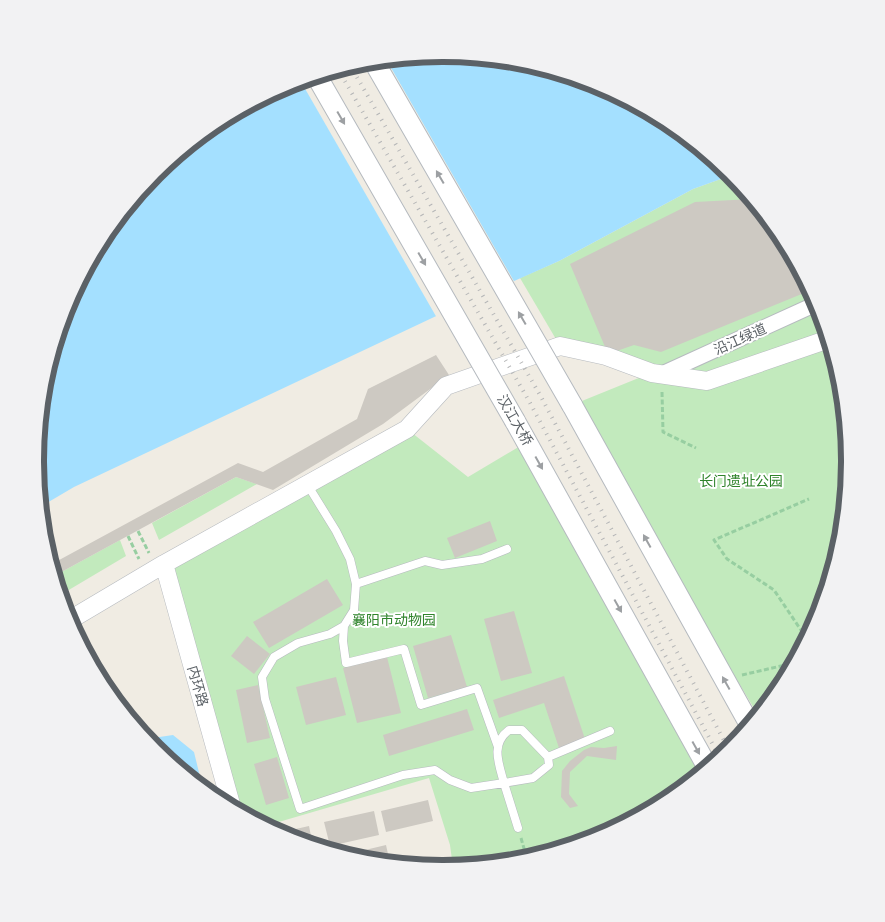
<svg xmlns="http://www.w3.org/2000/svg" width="885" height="922" font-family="'Golos Text','Noto Sans SC',sans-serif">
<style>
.green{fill:#c2eabd}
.water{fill:#a4e0ff}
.pier{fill:#f0ece3}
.building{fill:#cdc9c2}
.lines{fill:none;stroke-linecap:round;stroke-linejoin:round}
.service-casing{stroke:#b6babf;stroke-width:9}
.minor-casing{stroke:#b6babf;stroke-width:17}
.tertiary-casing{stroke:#b6babf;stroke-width:19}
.secondary-casing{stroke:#b5babf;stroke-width:22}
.path{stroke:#97cea1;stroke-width:3;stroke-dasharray:5 2.5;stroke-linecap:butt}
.service{stroke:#fff;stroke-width:8}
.minor{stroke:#fff;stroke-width:15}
.tertiary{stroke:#fff;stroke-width:18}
.secondary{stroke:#fff;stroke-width:20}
.rail{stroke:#b5b6b7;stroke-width:4;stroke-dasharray:1 6;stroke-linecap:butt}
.secondary-bridge-casing{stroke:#b5babf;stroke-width:22;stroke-linecap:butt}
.secondary-bridge{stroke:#fff;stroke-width:20}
.oneway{fill:#9da0a3}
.labels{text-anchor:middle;stroke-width:4;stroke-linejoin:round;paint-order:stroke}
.street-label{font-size:14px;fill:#5b6166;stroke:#fff}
.park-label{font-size:14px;fill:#30842c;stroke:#fff}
.rim{fill:none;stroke:#5b6166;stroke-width:6}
</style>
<rect width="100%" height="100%" fill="#f0ece3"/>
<path class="green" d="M732 175 781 235 819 305 842 382 850 461 842 541 819 617 781 688 758 715 572 405 651 373 560 346 520 278 559 261 693 189Z
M407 429 468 477 527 442 708 768 669 800 598 838 522 861 453 867 450 845 429 778 265 826 232 808 164 564Z
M236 477 257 484 159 540 152 523Z
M120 540 126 556 62 594 57 586 54 576Z"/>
<path class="water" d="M443 54 522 61 599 85 669 122 732 175 693 189 559 261 449 310 74 487 40 507 35 461 43 381 66 305 104 234 155 173 216 122 287 84 363 61Z
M173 735 194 752 203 789 154 749 146 739Z"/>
<path class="pier" d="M386 59 515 283 437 318 300 80 363 61Z"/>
<path class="building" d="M752 199 767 218 809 291 661 352 634 345 608 354 570 264 695 202Z
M436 355 449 375 383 424 273 490 236 477 54 576 50 565 238 463 263 472 357 419 368 389Z
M490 521 497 541 455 558 447 538Z
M327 579 343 605 269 648 253 622Z
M514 611 532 673 501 681 484 619Z
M451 635 467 687 428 698 413 646Z
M247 636 270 654 254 674 231 656Z
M387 657 401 713 357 723 343 668Z
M564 676 585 739 559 748 544 703 499 718 493 700Z
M336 677 346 715 306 725 296 687Z
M258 685 270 738 247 743 236 690Z
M467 709 474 730 389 756 383 735Z
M617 746 616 760 587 756 570 772 569 794 578 806 570 808 561 797 562 771 570 761 584 750 591 747 604 748Z
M277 757 289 798 266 805 254 764Z
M428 800 433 821 386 832 381 811Z
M374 811 379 835 330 846 324 822Z
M309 826 313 846 286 837 278 833Z
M386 845 390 863 363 861 344 855Z"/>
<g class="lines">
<g class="service-casing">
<path id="service" d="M307 484 336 531 350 559 356 584 354 610 344 626 330 634 298 643 274 657 262 677 265 699 300 809 403 775 435 770 450 780 471 788 504 783 518 828
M356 584 425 561 442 565 482 559 507 549
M344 626 343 641 346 663 404 649 421 705 477 688 498 747
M509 730H522L548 757 549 765 533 778 504 783C499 764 490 744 509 730Z
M548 757 610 731"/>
</g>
<g class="minor-casing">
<path id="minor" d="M662 374 818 303"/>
</g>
<g class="tertiary-casing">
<path id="tertiary" d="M164 564 232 808
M68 621 164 564 407 429 446 386 560 346 606 356 652 373 707 381 829 339"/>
</g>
<g class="secondary-casing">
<path id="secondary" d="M572 405 750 725
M515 421 708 768"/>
</g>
<path class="path" d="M662 392 663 432 696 448
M138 531 149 553
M128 536 139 559
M807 639 774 590 727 559 714 540 809 499
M742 675 794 663
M521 838 527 859"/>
<use href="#service" class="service"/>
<use href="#minor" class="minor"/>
<use href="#tertiary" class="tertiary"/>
<use href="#secondary" class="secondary"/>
<path class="rail" d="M350 65 540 395 729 750
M338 69 529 401 720 758"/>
<g class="secondary-bridge-casing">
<path id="secondary-bridge" d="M373 60 572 405
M316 75 515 421"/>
</g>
<use href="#secondary-bridge" class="secondary-bridge"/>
</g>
<defs><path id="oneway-solid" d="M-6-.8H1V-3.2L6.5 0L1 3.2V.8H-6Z" transform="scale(1.25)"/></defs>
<g class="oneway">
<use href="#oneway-solid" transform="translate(341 118) rotate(60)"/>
<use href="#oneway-solid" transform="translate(440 177) rotate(-120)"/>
<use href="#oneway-solid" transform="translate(422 259) rotate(60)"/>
<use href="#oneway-solid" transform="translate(522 318) rotate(-120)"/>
<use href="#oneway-solid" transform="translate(539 463) rotate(61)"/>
<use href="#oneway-solid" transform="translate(647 541) rotate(-119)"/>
<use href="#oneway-solid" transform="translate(618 606) rotate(61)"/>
<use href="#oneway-solid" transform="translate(726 683) rotate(-119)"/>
<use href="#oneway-solid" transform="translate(696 748) rotate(61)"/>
</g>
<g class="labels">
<g class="street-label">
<text transform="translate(740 339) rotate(-24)" y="5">沿江绿道</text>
<text transform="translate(515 420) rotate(60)" y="5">汉江大桥</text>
<text transform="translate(198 686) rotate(74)" y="5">内环路</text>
</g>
<g class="park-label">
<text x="741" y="486">长门遗址公园</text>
<text x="394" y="625">襄阳市动物园</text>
</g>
</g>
<path d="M0 0H885V922H0ZM442 62H443A398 398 0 0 1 841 460V462A398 398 0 0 1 443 860H442A398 398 0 0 1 44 462V460A398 398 0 0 1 442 62Z" fill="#f2f2f3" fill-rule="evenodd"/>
<path class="rim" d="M442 62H443A398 398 0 0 1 841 460V462A398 398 0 0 1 443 860H442A398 398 0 0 1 44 462V460A398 398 0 0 1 442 62Z"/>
</svg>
